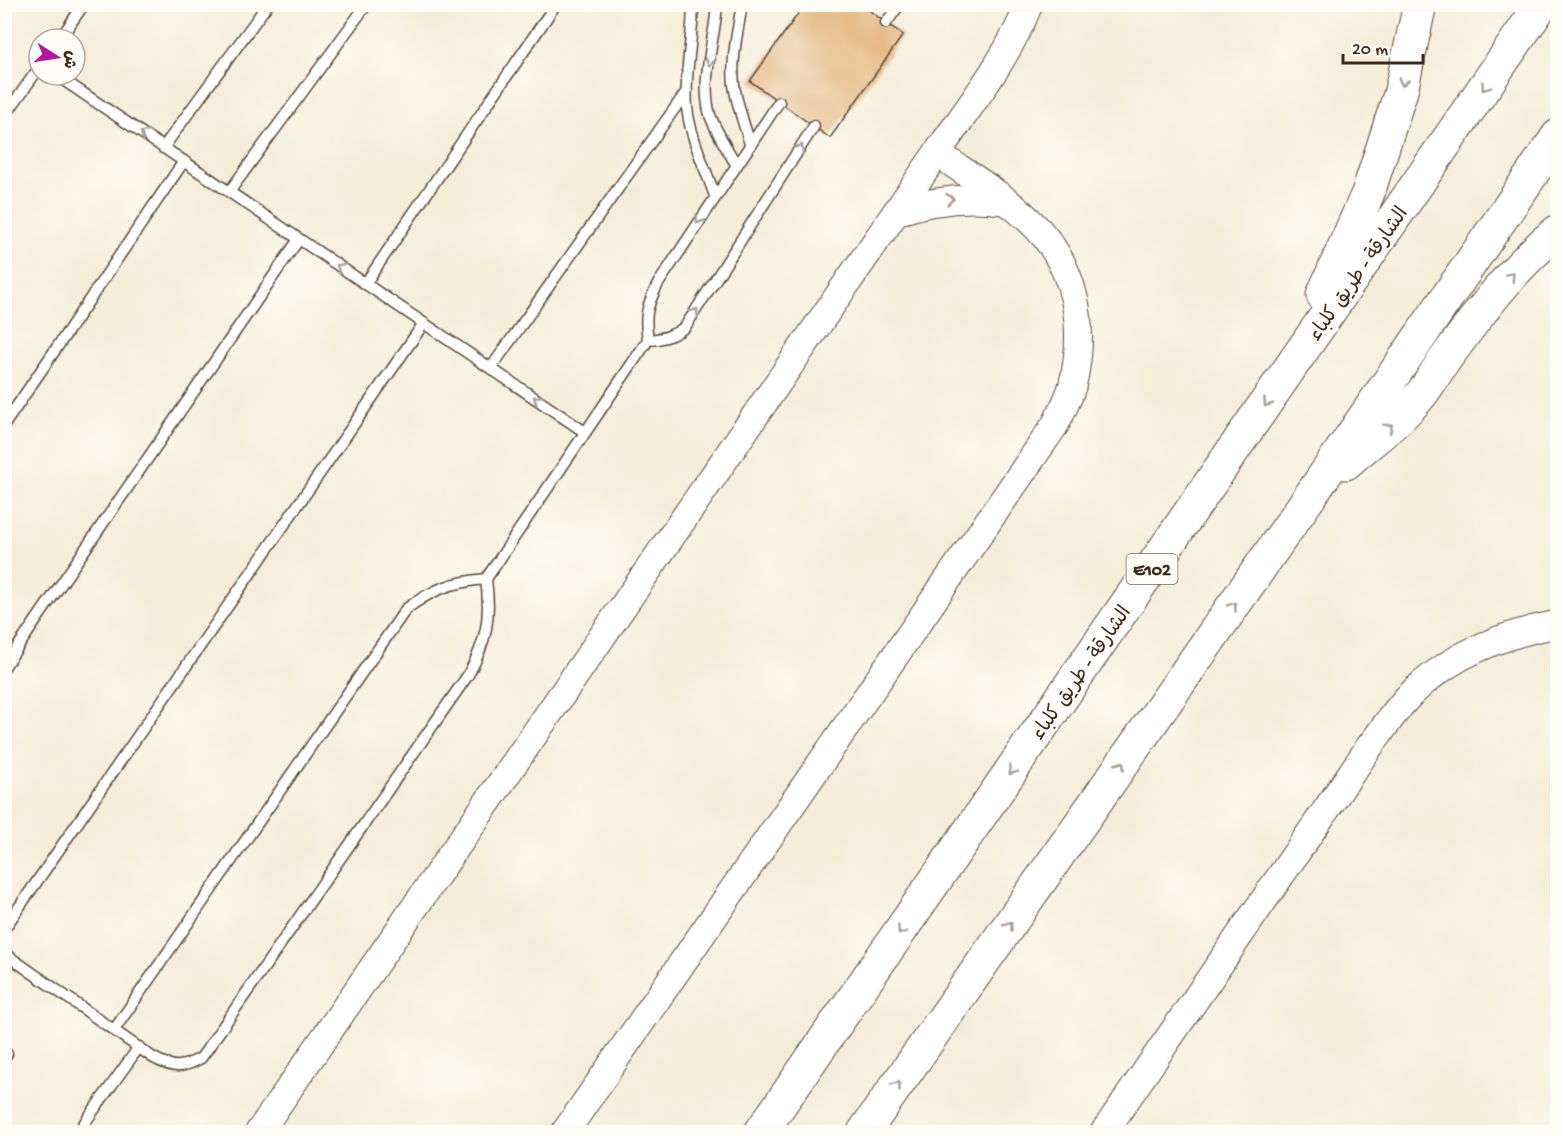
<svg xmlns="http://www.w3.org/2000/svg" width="1562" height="1137" font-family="'Gochi Hand','Playpen Sans Arabic',sans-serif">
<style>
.building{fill:#e3b278}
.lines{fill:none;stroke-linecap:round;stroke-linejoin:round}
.service-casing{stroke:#57473a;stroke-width:13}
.tertiary-casing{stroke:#57473a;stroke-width:29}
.motorway-casing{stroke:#57473a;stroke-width:35}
.service{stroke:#fff;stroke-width:10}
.tertiary{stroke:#fff;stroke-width:27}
.motorway{stroke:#fff;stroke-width:33}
.oneway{stroke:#a79f9a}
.labels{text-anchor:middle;stroke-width:4.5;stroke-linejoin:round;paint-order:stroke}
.shield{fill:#fdfcf7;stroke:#75695f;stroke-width:1.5}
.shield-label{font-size:18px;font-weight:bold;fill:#3b2a1e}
.street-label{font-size:20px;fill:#3b2a1e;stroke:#fdfcf7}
</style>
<rect width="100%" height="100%" fill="#fdfcf7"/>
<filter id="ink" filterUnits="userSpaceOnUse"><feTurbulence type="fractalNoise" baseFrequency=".0167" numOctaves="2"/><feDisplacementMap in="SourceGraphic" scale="12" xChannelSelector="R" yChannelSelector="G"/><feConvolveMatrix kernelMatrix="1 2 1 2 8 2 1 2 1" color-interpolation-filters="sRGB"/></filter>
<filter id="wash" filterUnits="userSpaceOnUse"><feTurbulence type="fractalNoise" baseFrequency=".008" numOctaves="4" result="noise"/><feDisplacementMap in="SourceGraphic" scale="24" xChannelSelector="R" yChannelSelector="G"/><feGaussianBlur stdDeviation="1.35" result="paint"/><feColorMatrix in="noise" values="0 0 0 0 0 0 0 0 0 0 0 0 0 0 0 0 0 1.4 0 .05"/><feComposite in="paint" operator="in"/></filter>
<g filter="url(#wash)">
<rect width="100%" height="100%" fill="#f4edd8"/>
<g id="blocks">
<path class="building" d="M805 4H860L903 35 830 138 750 81Z"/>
</g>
</g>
<g filter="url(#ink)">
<use href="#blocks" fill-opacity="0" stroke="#57473a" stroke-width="1.5"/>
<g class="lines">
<g class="service-casing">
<path id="service" d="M693 4C693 39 684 73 687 107 690 137 705 167 715 196
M717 4C715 40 700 79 710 115 716 132 727 149 736 164
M742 4C738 30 731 58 734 85 737 105 744 124 750 144
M886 23 900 4
M60 39 84 4
M56 75 585 432
M4 117 39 68
M163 148 268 4
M229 192 367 4
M365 284 556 4
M648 340C663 339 673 336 685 327L814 126
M491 368 687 91
M4 425 184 161
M4 667 299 239
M4 929 424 323
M4 953 152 1057C173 1069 181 1069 201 1058L468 675C487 641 491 617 486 579L648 340C644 316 647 305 658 284L779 102
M114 1030 406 609C433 589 452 582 486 579
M4 1057 7 1054
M78 1132 139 1047"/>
</g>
<g class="tertiary-casing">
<path id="tertiary" d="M896 212C932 200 966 196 1004 201
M259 1132 937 153C968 108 1010 55 1029 4
M565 1132 1055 425C1061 413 1068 400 1072 387 1087 328 1077 265 1030 221 1003 195 968 175 937 153
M1104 1132 1370 746C1383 730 1395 710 1410 695 1450 655 1502 634 1558 624"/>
</g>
<g class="motorway-casing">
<path id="motorway" d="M1323 295 1368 193 1401 91 1420 4
M1346 463C1372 440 1401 420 1423 392 1431 381 1438 369 1446 358 1479 313 1514 266 1558 231
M761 1132 1542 4
M864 1132 1313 492 1558 136"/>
</g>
<use href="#service" class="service"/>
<use href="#tertiary" class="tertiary"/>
<use href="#motorway" class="motorway"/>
</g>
<defs><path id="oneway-chevron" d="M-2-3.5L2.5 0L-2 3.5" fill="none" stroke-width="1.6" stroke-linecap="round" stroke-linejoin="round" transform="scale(1.5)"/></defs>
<g class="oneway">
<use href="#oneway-chevron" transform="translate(710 62) rotate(100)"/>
<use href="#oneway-chevron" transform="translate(1403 82) rotate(103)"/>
<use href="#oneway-chevron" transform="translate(1485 87) rotate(125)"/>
<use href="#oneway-chevron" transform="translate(144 134) rotate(-146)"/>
<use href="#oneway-chevron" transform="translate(800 148) rotate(-57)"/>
<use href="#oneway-chevron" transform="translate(950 199) rotate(-6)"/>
<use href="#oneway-chevron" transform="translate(699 220) rotate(123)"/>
<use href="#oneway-chevron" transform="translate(340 267) rotate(-146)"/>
<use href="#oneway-chevron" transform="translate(1511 276) rotate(-47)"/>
<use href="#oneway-chevron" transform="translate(695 312) rotate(-56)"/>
<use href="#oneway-chevron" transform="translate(537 399) rotate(-146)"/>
<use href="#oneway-chevron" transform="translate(1267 403) rotate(125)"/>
<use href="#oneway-chevron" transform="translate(1389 427) rotate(-40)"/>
<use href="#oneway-chevron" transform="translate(1233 606) rotate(-55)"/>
<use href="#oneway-chevron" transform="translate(1121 765) rotate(-55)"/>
<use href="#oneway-chevron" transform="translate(1012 771) rotate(125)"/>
<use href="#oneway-chevron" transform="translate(1009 925) rotate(-55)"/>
<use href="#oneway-chevron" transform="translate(901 931) rotate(125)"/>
<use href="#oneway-chevron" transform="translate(897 1085) rotate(-55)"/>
</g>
</g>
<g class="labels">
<rect class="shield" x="1126.5" y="554" width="51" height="30" rx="4.5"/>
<g class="shield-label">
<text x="1152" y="575">E102</text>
</g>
<g class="street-label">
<text transform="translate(1357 273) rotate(-55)" y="7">الشارقة - طريق كلباء</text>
<text transform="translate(1080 672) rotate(-55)" y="7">الشارقة - طريق كلباء</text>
</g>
</g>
<rect width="1562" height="1137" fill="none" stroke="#fdfcf7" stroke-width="24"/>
<g transform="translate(57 57) rotate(102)"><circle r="28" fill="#fdfcf7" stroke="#afa8a0" stroke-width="1.5"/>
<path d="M0-4.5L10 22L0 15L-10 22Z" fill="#b5179e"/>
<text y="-9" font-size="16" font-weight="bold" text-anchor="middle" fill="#3b2a1e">ش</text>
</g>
<path d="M1343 54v9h80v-9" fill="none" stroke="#3b2a1e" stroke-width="3"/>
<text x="1352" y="54" font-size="18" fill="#3b2a1e" stroke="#fdfcf7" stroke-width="4.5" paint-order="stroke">20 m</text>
</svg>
